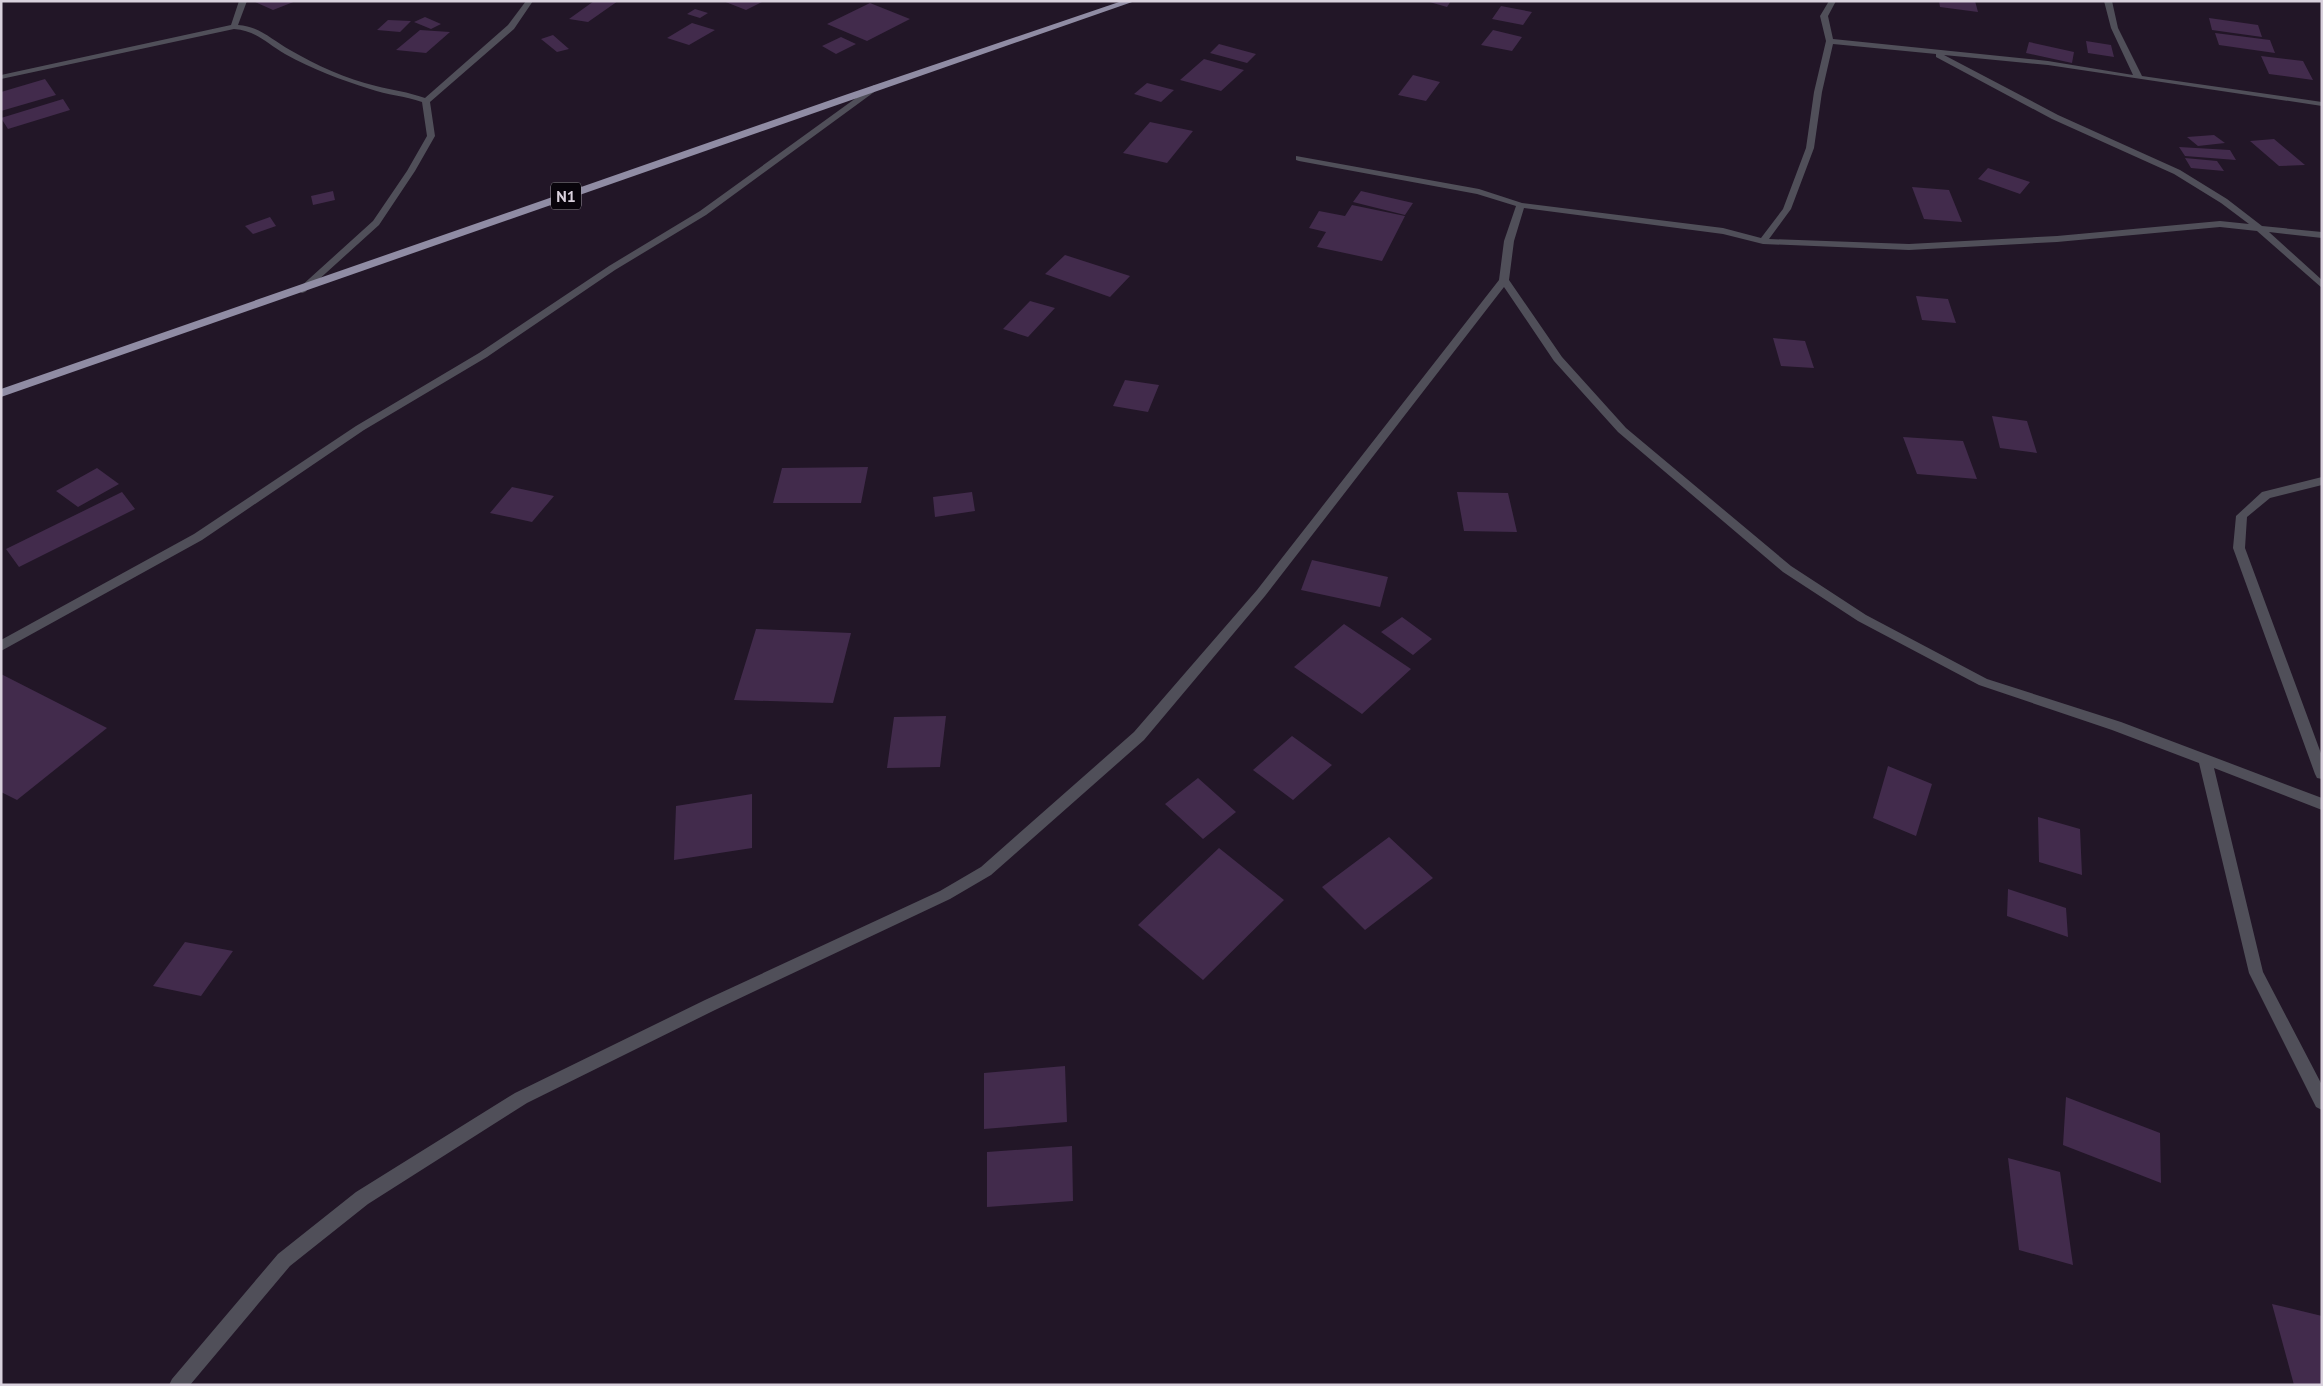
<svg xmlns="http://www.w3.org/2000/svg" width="2323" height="1386" font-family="'PT Sans',sans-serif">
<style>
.building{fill:#422b4c}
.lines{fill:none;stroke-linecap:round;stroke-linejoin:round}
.minor{fill:#504f59;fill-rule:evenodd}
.trunk{fill:#908ca4;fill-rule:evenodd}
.labels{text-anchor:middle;stroke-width:4;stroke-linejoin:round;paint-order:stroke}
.shield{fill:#08040b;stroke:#9a949e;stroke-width:1}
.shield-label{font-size:16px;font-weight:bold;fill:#d9d1dd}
</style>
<rect width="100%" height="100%" fill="#221627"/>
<path class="building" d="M253 1H296L273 10Z
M594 1H618L588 22 569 19Z
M723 1H764L746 10Z
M1426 1H1451L1447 7Z
M1939 1H1975L1978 12 1940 7Z
M870 3 910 19 867 41 827 24Z
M1501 6 1532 12 1523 25 1492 19Z
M695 9 708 13 700 18 687 14Z
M425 17 441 24 431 29 414 22Z
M2209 18 2258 25 2262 37 2212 30Z
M388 20 411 21 400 32 377 30Z
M692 23 715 30 689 45 667 38Z
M420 30 450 32 426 53 396 50Z
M1493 30 1522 37 1512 51 1481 45Z
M2215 33 2270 40 2275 53 2219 45Z
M553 35 569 49 557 52 541 39Z
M841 37 856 44 836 54 822 46Z
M2086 41 2111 45 2114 57 2088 53Z
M2029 42 2074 52 2072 63 2026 53Z
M1219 44 1256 54 1247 63 1210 53Z
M2261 56 2303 61 2313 80 2269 74Z
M1204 59 1244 70 1221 91 1180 80Z
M1413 75 1440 82 1426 101 1398 95Z
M45 79 56 95 1 111V92Z
M1147 83 1174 90 1161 102 1134 94Z
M63 99 70 110 8 129 1 118Z
M1150 122 1193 131 1167 163 1123 153Z
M2214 135 2225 143 2198 146 2187 137Z
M2274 139 2305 165 2279 166 2250 141Z
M2179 147 2230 150 2236 160 2185 156Z
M2185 158 2217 161 2224 171 2191 168Z
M1988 168 2030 182 2020 194 1978 179Z
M1912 187 1949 190 1962 222 1924 219Z
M333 191 335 200 313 205 311 196Z
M1361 191 1413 203 1405 215 1353 202Z
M1352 205 1405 216 1382 261 1317 247 1326 232 1309 228 1319 211 1345 216Z
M270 217 276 226 253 234 245 226Z
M1065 255 1130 276 1110 297 1045 274Z
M1916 296 1948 299 1956 323 1922 320Z
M1030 301 1055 308 1028 337 1003 329Z
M1773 338 1805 341 1814 368 1781 366Z
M1125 380 1159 385 1148 412 1113 406Z
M1992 416 2027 421 2037 453 2000 448Z
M1903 437 1963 441 1977 479 1917 474Z
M868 467 861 503H773L782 468Z
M97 468 119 484 78 507 56 491Z
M512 487 554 496 532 522 490 513Z
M122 492 135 509 19 567 6 549Z
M972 492 975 511 935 517 933 497Z
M1457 492 1508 493 1517 532 1464 531Z
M1312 560 1388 577 1380 607 1301 590Z
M1402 617 1432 639 1413 655 1381 632Z
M1344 624 1411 669 1362 714 1294 667Z
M756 629 851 633 833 703 734 700Z
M1 674 107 728 17 800 1 792Z
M946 716 940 767 887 768 894 717Z
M1292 736 1332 765 1293 800 1253 770Z
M1888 766 1932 784 1916 836 1873 818Z
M1198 778 1236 812 1203 839 1165 804Z
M752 794V848L674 860 676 806Z
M2038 817 2080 829 2082 875 2039 862Z
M1389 837 1433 878 1365 930 1322 887Z
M1219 848 1284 900 1203 980 1138 925Z
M2008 889 2066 908 2068 937 2007 916Z
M185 942 233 951 201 996 153 986Z
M1065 1066 1067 1122 984 1129V1073Z
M2066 1097 2160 1133 2161 1183 2063 1145Z
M1072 1146 1073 1201 987 1207V1152Z
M2008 1158 2060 1172 2073 1265 2019 1250Z
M2272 1304 2322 1316V1385H2294Z"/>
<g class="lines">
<path class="minor" d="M239 1H247L238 25C259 26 272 40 290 50 316 65 346 79 376 86 392 90 408 92 425 98L508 25 526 1H533L514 29 430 102 435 136 415 171 379 225 305 292 302 293 297 290 299 288 373 221 407 171 427 136 422 102C405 96 387 95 370 89 341 80 312 69 285 54 266 43 257 31 234 29L1 79V75L231 25Z
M1829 1H1836L1828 16 1833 39 2048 61 2133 75 2111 28 2104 1H2112L2118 28 2142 76 2322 102V106L2048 65 1944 55 2058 115 2180 170 2227 199 2262 226 2322 232V238L2269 232 2322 280V288L2257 231 2220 227 2057 242 1909 250 1763 244 1723 234 1524 208 1514 241 1509 280 1562 357 1626 428 1791 566 1866 615 1987 679 2121 722 2322 798V810L2214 768 2263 972 2322 1085V1110L2316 1107 2249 973 2199 763 2112 730 1979 685 1858 621 1783 572 1618 432 1554 361 1504 287 1265 596 1144 740 991 875 950 899 715 1010 527 1103 368 1204 290 1266 190 1385H169L172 1379 278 1254 356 1192 515 1093 705 1000 940 891 981 867 1134 732 1257 590 1499 280 1504 241 1516 206 1477 194 1299 161 1296 160V156L1479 189 1522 203 1723 228 1761 238 1783 209 1806 148 1814 92 1826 41 1820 16ZM1833 44 1936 54V57L2052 119 2174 174 2221 203 2249 224 2220 221 2057 236 1909 244 1769 239 1791 209 1814 148 1822 92Z
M874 85 881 87 706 215 615 270 487 357 364 430 202 540 1 651V640L194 534 356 426 479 353 609 266 700 211Z
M2322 477V485L2270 498 2247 517 2245 548 2322 756V779L2317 778 2315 774 2233 548 2236 516 2262 492Z"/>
<path class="trunk" d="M1122 1H1135L1 397V389L845 95Z"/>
</g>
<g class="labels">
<rect class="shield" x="551" y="182.5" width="30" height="27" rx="4"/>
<g class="shield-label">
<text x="566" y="202">N1</text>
</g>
</g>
<rect width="2323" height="1386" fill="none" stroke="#d9d1dd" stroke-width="5"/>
</svg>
